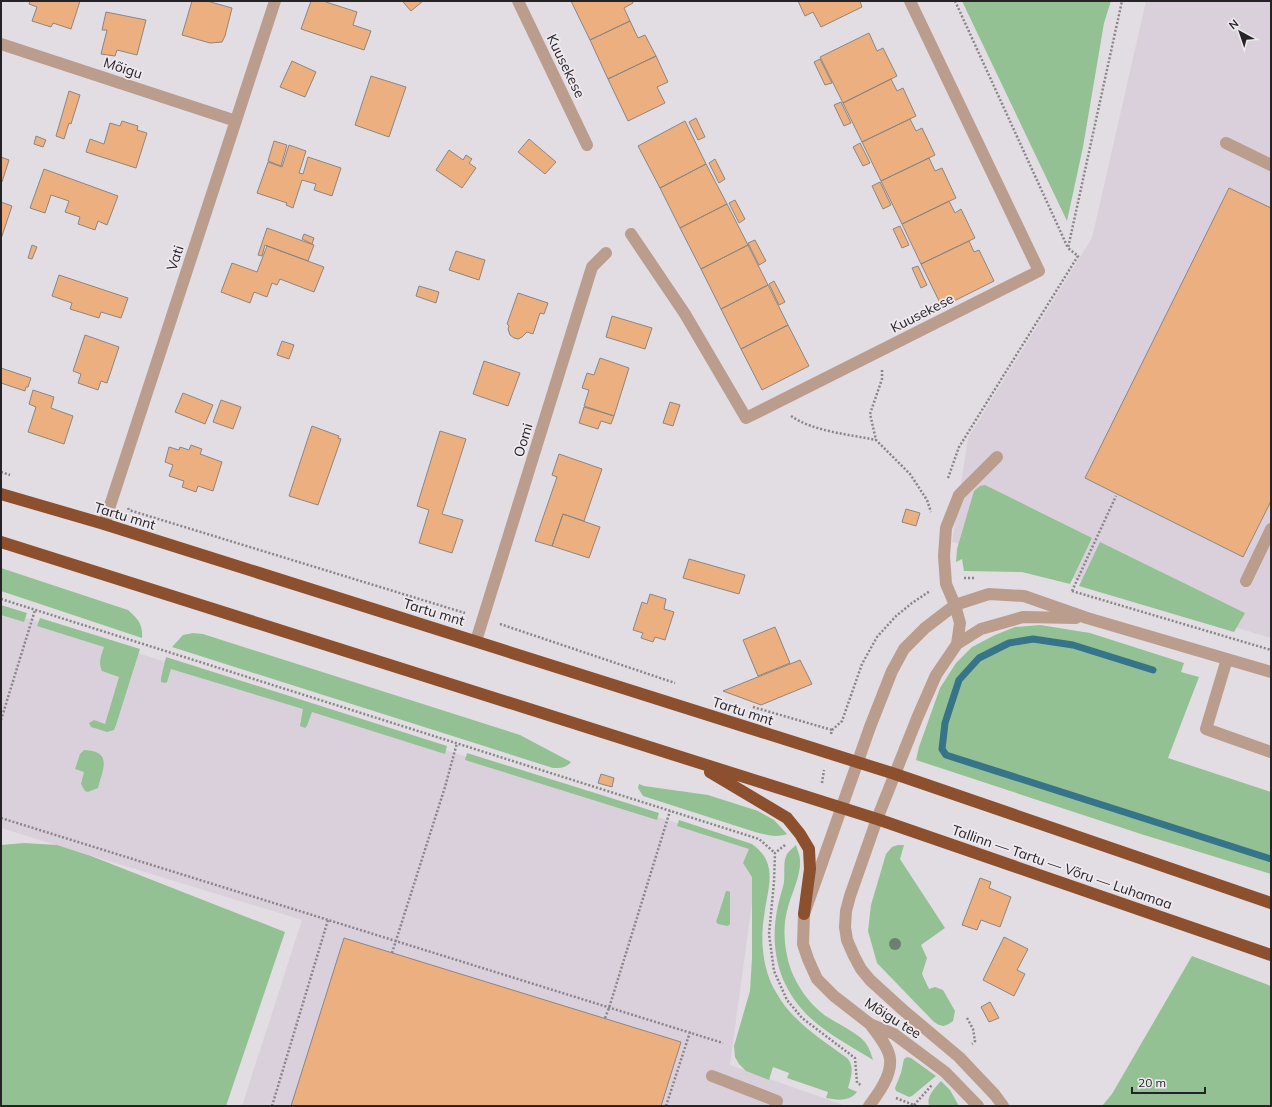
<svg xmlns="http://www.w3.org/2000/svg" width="1272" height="1107" font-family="Mulish,sans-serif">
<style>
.built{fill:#dad0db}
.green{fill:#93c194}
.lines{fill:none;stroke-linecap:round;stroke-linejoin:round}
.stream{stroke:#367489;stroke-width:7}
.building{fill:#ecaf80;stroke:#8c8682}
.path{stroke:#888488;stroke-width:2.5;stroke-dasharray:2 2;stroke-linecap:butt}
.minor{stroke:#bb9d8e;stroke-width:12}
.highway{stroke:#8d502f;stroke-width:12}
.tree{fill:#6c806e}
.labels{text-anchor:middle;stroke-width:3.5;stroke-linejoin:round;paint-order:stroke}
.street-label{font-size:14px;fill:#252325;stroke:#efeaef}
</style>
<rect width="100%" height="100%" fill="#e2dde2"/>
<path class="built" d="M1146 1H1271V638L952 542 968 438 1092 238Z
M1 610 680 824 759 851 730 1065 846 1106H242L302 920 1 828Z"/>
<path class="green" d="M962 1H1111L1104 23 1083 147 1067 221Z
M985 485 1092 538 1070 584 1022 572 964 571 962 559 956 562 957 549 974 491 980 486Z
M1100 542 1245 613 1234 632 1079 586Z
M1 568 128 610C138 619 143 624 142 638L1 591Z
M1 605 27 613 24 622 1 615Z
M40 618 140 649 116 725 114 730 107 732 91 727 89 723 94 720 105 724 119 677 102 671C98 662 101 656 104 647L37 626Z
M1040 625 1090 633 1184 663 1181 672 1199 677 1168 758 1271 792V874L1144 835 916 760 919 747 940 688 956 663 972 647 995 635 1015 627Z
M193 633 203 634 520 735 571 762C566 768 561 768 553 768L172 647 183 635Z
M166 657 447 746 445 754 312 712 307 726 305 728 300 726 303 709 171 669 167 682 165 683 161 682V678Z
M84 750C113 751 103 769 98 788L88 792 85 791 81 784 84 772 75 769 80 754Z
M467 753 659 813 657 820 465 760Z
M639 784 644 786 708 795 758 811 774 820 787 834C776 838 766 835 755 832L643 796 638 788Z
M679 820 752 844C780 864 767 889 764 917 760 942 763 972 777 994 793 1022 821 1039 847 1058 855 1066 851 1077 848 1088L857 1092C849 1102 837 1100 826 1098L828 1092 787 1078 789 1073 773 1067 769 1080 746 1071 739 1064 735 1057 734 1046 750 991 752 958V877L743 863 749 849 677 826Z
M24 843 57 845 91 856 285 932 226 1106H1V845Z
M796 845C797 850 800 855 800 860 801 876 792 892 788 907 782 927 784 950 791 970 797 986 809 1003 823 1014 834 1022 856 1032 864 1041 869 1047 871 1053 873 1060 854 1048 833 1037 816 1023 774 987 766 939 783 887 786 877 782 863 787 854 789 851 793 848 796 845Z
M898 845H904L900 859 945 928 921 945 927 958 922 974 929 989 935 987 943 990 955 1011 953 1021C945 1027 942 1028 933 1021L877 963 868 931 871 905 886 854 892 847Z
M726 891H728L730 892V924L728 926 718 924 716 922Z
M1192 956 1271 986V1106H1102L1112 1094Z
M907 1057 911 1058 936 1076 912 1096 909 1097 896 1091 895 1088 901 1073 904 1059Z
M941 1081 950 1090 959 1106H934L929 1105C926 1096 936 1087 941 1081Z"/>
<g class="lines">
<path class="stream" d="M1153 670 1073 645 1033 639 1009 643 979 658 959 680 945 723 942 749 946 755 1271 859"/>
</g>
<path class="building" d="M30 1H80L71 29 53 23 51 27 32 21 37 7 29 4Z
M191 1H207L232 8 225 36 222 42 210 43 182 35 192 1Z
M311 1H323L357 12 353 25 371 31 364 50 301 29Z
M404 1H423L411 11 403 2Z
M571 1H632L633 3 624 8 630 21 590 40Z
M798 1H860L862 7 821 27 813 12 805 16Z
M106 12 146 20 137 55 117 50 115 56 101 54 107 30H102Z
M630 21 638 38 645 35 656 56 608 79 590 40Z
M869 33 877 51 883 48 897 76 843 103 820 57Z
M656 56 668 82 657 87 665 103 628 121 608 79Z
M820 59 832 83 825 85 814 62Z
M292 61 316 72 305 97 280 87Z
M371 76 406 87 389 137 355 125Z
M891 79 897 91 903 88 916 116 862 142 843 103Z
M69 91 80 95 71 124 69 123 64 139 56 136Z
M841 102 851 123 844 126 834 105Z
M696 118 705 137 698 140 689 122Z
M910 119 916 131 922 128 935 155 881 181 862 142Z
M122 121 138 126 137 130 147 133 136 168 86 152 90 139 104 144 110 123 120 126Z
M685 121 706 164 660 188 638 146Z
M36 136 46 140 43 147 34 144Z
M529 139 556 162 545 174 518 152Z
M274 141 287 145 281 166 268 161Z
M860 143 870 163 863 166 853 147Z
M289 145 306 151 299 173 303 174 308 157 341 168 332 196 314 190 316 184 302 180 293 208 286 205 287 203 257 193 268 162 282 167Z
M449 150 463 160 466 155 472 159 469 163 476 168 462 188 436 170Z
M1 157 9 160 2 182H1Z
M929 158 935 171 942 168 956 198 902 224 881 181Z
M715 159 725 179 719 183 709 163Z
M706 164 727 204 680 228 660 188Z
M44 169 118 196 107 225 98 221 95 230 78 224 80 217 65 212 69 201 51 195 45 213 30 208Z
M880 182 891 205 883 209 872 186Z
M1229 188 1271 208V501L1243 557 1085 478Z
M735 200 745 219 739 223 729 203Z
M949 201 955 213 961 209 975 238 921 264 902 224Z
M1 202 12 206 1 239Z
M727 204 748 245 701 269 680 228Z
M900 226 909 245 902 248 893 229Z
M267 228 314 245 308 261 265 245 262 256 258 255Z
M304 234 314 238 312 244 302 239Z
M755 240 766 261 759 265 748 243Z
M969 241 974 252 979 250 994 281 942 307 921 264Z
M32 245 37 247 32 259 28 258Z
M748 245 768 285 721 309 701 269Z
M267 246 324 267 314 292 280 279 277 285 272 283 267 297 254 292 250 303 221 292 232 263 257 272Z
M456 251 485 260 479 280 449 270Z
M918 266 927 285 921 288 912 268Z
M59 275 128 298 121 318 101 312 99 318 70 309 72 303 52 296Z
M774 281 785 302 779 305 769 284Z
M768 285 788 325 741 349 721 309Z
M419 286 439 292 436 303 416 296Z
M518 293 548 303 544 314 540 313 533 334 527 332 522 337 518 339 514 338 510 335 508 329 509 326 507 324Z
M612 316 652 328 645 349 606 337Z
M788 325 809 366 762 390 741 349Z
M85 335 119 347 107 383 101 381 98 390 78 383 81 374 73 371Z
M282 341 294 345 289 359 277 355Z
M600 358 629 368 614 416 584 406 589 390 582 388 587 373 594 375Z
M484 361 520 373 508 406 473 394Z
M1 368 31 378 28 387H26L25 391 1 383Z
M33 390 54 397 51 408 73 416 64 444 28 432 36 407 29 404Z
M183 393 213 405 205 424 175 412Z
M221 400 241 407 233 429 213 422Z
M670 402 680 405 673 426 663 423Z
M584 407 614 416 611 424 601 421 598 429 579 423Z
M312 426 339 436 338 438 341 439 318 505 289 496Z
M440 431 466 439 442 514 463 520 452 553 419 543 429 510 417 506Z
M191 445 202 449 200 454 222 462 213 491 198 486 196 492 182 487 184 481 169 476 173 465 165 462 169 447 179 450 180 447 189 450Z
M559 454 602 469 584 521 563 514 552 546 535 541 557 477 552 475Z
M906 509 920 513 916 526 902 522Z
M563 514 600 527 589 558 552 546Z
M689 559 745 575 739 594 683 578Z
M650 594 666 599 664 609 674 612 665 640 655 637 653 642 641 638 643 633 633 630 642 602 647 604Z
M775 627 790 663 758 676 743 640Z
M800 660 812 684 761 705 723 691Z
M601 774 614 778 612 787 598 783Z
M980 878 991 882 989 888 1011 897 1000 927 981 920 977 930 962 925Z
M1004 937 1028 949 1017 970 1025 974 1014 996 983 980Z
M344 938 681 1042 661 1106H291Z
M990 1002 999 1018 989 1022 981 1007Z"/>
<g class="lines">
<path class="path" d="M955 1 1068 248
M882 370V379L870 414 876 440 910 474 927 500 931 512
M791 416C815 432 848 434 876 440
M1 472 10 475
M948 478 959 447 1078 256 1068 248 1122 1
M128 508 129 510 465 613
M964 578H975
M1072 591 1271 650
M1072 591 1116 496
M1 599 759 839 775 853
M500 624 675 683
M753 707 832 730
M1 720 35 610
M831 734 832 730 842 721 862 664 877 637 896 616 912 603 930 591
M822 783 824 770
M1 818 723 1043
M785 845 775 853 774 882 769 934 774 971 787 1000 802 1018 855 1058 857 1083 861 1085
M392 953 445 787 457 743
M605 1018 609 1008 670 811
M967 1018 973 1029 975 1041 972 1044
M896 1098 916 1106
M914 1105 932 1085
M272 1106 328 920
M666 1106 690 1032"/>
<path class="minor" d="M518 1 587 145
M1 44 236 121
M1226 143 1271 165
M631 234 685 314 746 418 1039 271 910 1
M104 524 275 1
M1246 581 1271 529
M476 641 592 267 606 253
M957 644 960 623 955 605 946 584 944 556 946 528 959 495 997 457
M1227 659 1206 729 1271 752
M712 1076 777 1101 775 1106
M869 1106C878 1094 892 1075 890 1059 889 1047 877 1034 870 1024
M978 1106 945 1072 894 1034 870 1024 834 996 817 979 808 959 803 944 804 914 870 727 892 671 904 649 925 628 955 605 989 594 1024 596 1087 618 1271 672
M1003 1106 995 1095 959 1057 903 1010 870 980 861 969 854 956 847 940 845 927 846 911 850 896 877 819 918 716 936 675 957 644 981 629 1023 617 1076 618"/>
<path class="highway" d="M1 494 104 524 895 774 1271 903
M1 542 877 819 1271 955
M710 772 787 818 800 834 809 849 810 869 804 914"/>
</g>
<circle class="tree" cx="895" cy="944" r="6"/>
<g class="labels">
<g class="street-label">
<text transform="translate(566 66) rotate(64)" y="5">Kuusekese</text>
<text transform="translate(123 68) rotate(18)" y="5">Mõigu</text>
<text transform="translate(175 258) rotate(-72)" y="5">Vati</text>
<text transform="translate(922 313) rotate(-27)" y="5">Kuusekese</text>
<text transform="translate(523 440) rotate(-73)" y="5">Oomi</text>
<text transform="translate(125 516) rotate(17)" y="5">Tartu mnt</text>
<text transform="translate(434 612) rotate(17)" y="5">Tartu mnt</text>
<text transform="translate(743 711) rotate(18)" y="5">Tartu mnt</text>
<text transform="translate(1062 867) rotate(19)" y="5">Tallinn — Tartu — Võru — Luhamaa</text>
<text transform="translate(893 1018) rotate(32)" y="5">Mõigu tee</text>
</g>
</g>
<rect width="1272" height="1107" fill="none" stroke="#252325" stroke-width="4"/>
<g transform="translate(1240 32) rotate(320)" stroke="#efeaef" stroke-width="3" paint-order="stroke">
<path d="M0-3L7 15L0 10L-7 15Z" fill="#252325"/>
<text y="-6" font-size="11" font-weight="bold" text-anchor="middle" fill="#252325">N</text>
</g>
<path d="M1132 1087v6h73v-6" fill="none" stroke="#252325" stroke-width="2"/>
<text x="1138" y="1087" font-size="12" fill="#252325" stroke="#efeaef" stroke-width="3" paint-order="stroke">20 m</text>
</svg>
